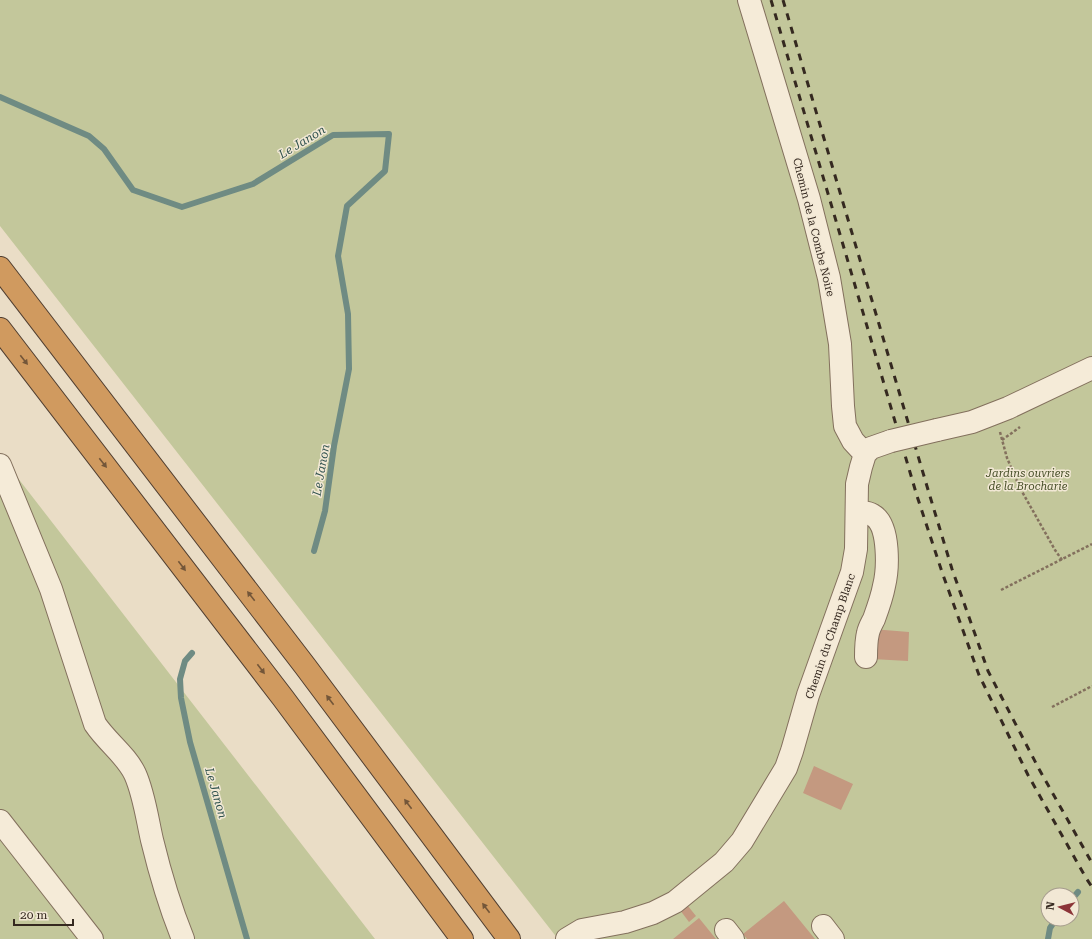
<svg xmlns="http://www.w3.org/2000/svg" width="1092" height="939" font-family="'Roboto Serif',serif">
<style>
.green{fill:#c3c79b;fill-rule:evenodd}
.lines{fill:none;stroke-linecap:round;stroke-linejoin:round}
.stream{stroke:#6f8b83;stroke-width:6}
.building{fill:#c49980}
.minor-casing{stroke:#83705d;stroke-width:24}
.highway-casing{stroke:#513f31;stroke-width:24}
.path{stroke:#83705d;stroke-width:2.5;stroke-dasharray:3 2;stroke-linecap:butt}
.minor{stroke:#f5ebd8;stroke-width:22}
.highway{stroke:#d09a5f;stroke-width:22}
.rail{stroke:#352920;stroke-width:3;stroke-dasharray:7 7;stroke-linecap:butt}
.minor-bridge-casing{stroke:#83705d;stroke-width:24;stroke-linecap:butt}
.minor-bridge{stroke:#f5ebd8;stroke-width:22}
.oneway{fill:#735639}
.labels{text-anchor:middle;stroke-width:3;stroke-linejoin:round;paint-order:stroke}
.street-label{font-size:11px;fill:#352920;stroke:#f2e8d5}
.park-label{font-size:11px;font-style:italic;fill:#474f28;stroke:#f2e8d5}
.water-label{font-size:12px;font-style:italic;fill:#31534f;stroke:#f2e8d5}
</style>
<rect width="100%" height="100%" fill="#eaddc6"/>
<path class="green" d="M0 0H1092V939H558L0 226ZM1048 895H1072V919H1048Z
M0 455 375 939H0Z"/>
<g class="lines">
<path class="stream" d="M0 97 89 136 104 149 133 190 182 207 253 184 333 135 389 134 385 171 347 206 338 256 348 314 349 369 334 446 325 511 314 551
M192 653 185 661 180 679 181 698 190 742 247 939
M1072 899 1078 892
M1048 939 1050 928 1056 919"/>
</g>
<path class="building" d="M872 629 909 632 908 661 872 659Z
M814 766 853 784 841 810 803 793Z
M684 901 696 916 689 922 677 906Z
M784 901 815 939H747L743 934Z
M699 918 716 939H673Z"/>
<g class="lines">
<g class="minor-casing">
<path id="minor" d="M749 0 809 199 829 278 840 344 843 406 845 426 853 441 865 454
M937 430 972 422 1008 408 1092 368
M0 465 51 589 95 724C107 742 126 755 135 774 144 794 147 818 152 840 160 873 170 907 183 939
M857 512C863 512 869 512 874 516 890 527 888 570 884 586 882 597 878 608 874 619 872 623 869 628 868 633 866 641 866 649 866 657
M0 821 92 939
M823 926 833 939
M726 930 733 939
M567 939 582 930 625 922 653 913 675 902 724 862 742 841 786 768 792 751 808 695 852 572 856 549 857 484 861 467 865 454 871 448 891 441"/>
</g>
<g class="highway-casing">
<path id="highway" d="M0 268 305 666 509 939
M0 329 283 698 462 939"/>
</g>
<path class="path" d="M1000 432 1007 458 1020 488 1055 550 1062 560
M1002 440 1020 427
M1001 590 1092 544
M1052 707 1092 686"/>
<use href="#minor" class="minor"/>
<use href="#highway" class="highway"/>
<path class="rail" d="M771 0 917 496 942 572 979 675 1028 775 1086 878 1092 887
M783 0 929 493 952 569 988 671 1039 769 1092 863"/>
<g class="minor-bridge-casing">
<path id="minor-bridge" d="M891 441 937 430"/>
</g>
<use href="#minor-bridge" class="minor-bridge"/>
</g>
<defs><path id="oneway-solid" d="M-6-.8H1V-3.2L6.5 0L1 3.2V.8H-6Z"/></defs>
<g class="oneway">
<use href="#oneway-solid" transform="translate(24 360) rotate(52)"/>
<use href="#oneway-solid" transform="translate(103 463) rotate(52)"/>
<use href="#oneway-solid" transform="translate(182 566) rotate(53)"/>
<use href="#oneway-solid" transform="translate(251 596) rotate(-128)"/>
<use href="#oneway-solid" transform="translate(261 669) rotate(53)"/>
<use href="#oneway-solid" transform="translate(330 700) rotate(-127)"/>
<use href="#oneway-solid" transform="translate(408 804) rotate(-127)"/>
<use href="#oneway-solid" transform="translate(486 908) rotate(-127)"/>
</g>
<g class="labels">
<g class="street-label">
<text transform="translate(814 227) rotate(76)" y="4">Chemin de la Combe Noire</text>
<text transform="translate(830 636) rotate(-71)" y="4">Chemin du Champ Blanc</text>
</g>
<g class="park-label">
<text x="1028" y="477">Jardins ouvriers<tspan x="1028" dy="13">de la Brocharie</tspan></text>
</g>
<g class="water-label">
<text transform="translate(302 142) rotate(-31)" y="4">Le Janon</text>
<text transform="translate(321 470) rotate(-80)" y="4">Le Janon</text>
<text transform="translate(216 793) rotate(74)" y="4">Le Janon</text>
</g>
</g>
<g transform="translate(1060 907) rotate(277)"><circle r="19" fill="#f2e8d5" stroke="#a69c8d"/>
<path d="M0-3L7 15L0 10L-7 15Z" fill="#8c3438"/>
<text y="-6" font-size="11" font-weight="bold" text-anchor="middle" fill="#352920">N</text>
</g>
<path d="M14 919v6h59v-6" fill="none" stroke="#352920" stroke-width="2"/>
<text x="20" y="919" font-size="12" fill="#352920" stroke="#f2e8d5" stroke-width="3" paint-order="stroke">20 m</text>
</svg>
